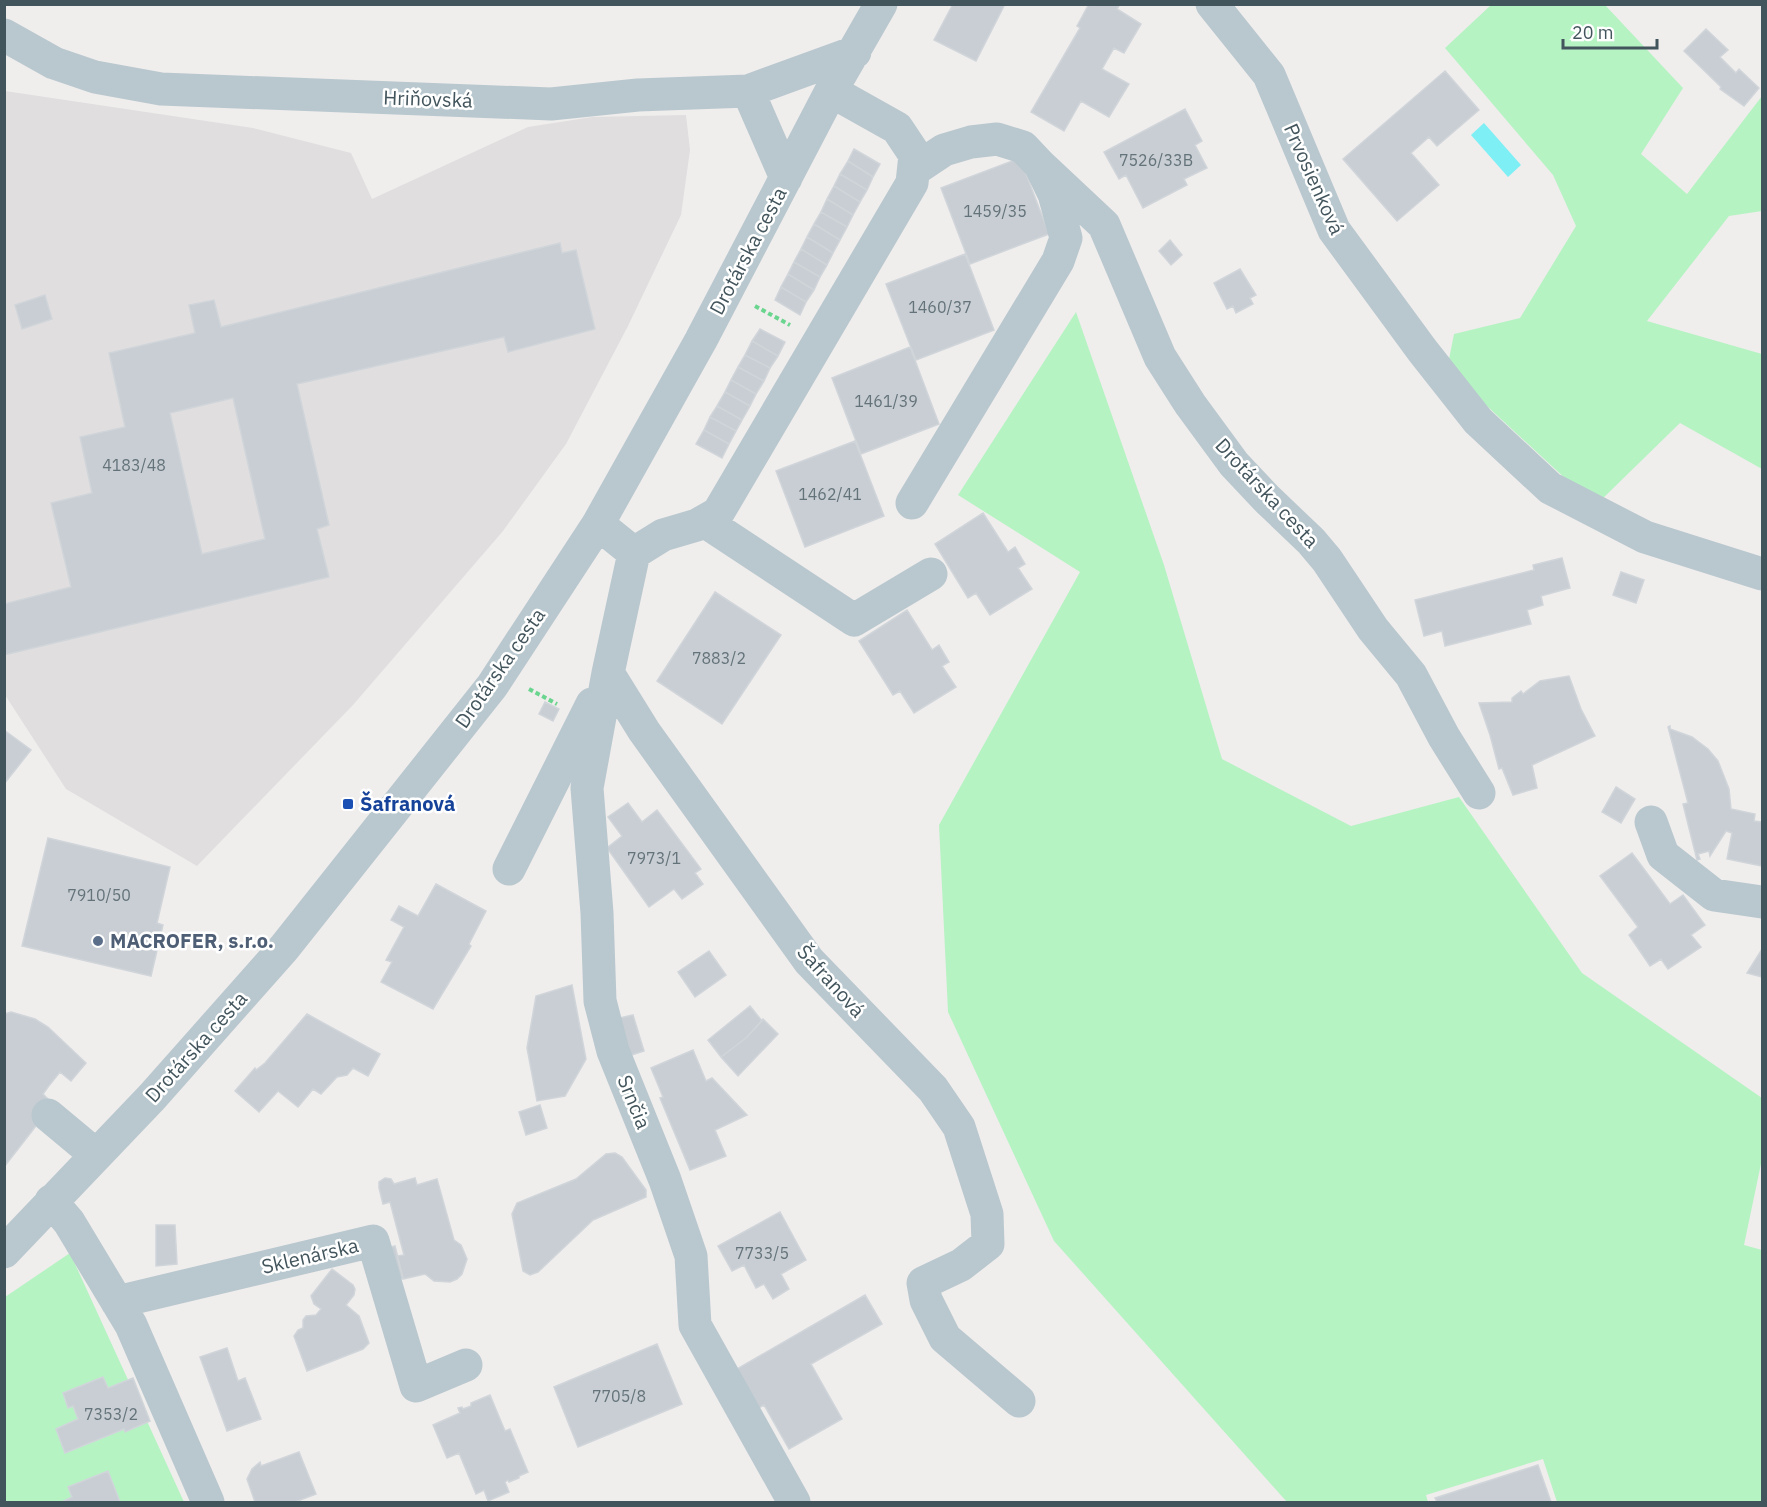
<svg xmlns="http://www.w3.org/2000/svg" width="1767" height="1507" font-family="'IBM Plex Sans',sans-serif">
<style>
.education{fill:#e1dedf}
.green{fill:#b6f3c3}
.water{fill:#7ef0f5}
.building{fill:#c8ced3;stroke:#d0d5da;stroke-width:1.5;fill-rule:evenodd}
.lines{fill:none;stroke-linecap:round;stroke-linejoin:round}
.path{stroke:#6ad58e;stroke-width:4;stroke-dasharray:4.5 3;stroke-linecap:butt}
.minor{stroke:#b9c8ce;stroke-width:33}
.transit-dot{fill:#1a4fb4;stroke:#fff;stroke-width:2}
.service-dot{fill:#5c6f8a;stroke:#fff;stroke-width:2}
.labels{text-anchor:middle;stroke-width:5;stroke-linejoin:round;paint-order:stroke}
.number-label{font-size:16px;fill:#64737a}
.street-label{font-size:20px;fill:#43555c;stroke:#fff}
.transit-label{font-size:20px;font-weight:bold;fill:#164399;stroke:#fff;text-anchor:start}
.service-label{font-size:20px;font-weight:bold;fill:#4e5e75;stroke:#fff;text-anchor:start}
</style>
<rect width="100%" height="100%" fill="#f0eded"/>
<path class="education" d="M5 91 253 128 351 153 372 199 528 127 592 117 686 115 690 150 681 215 628 326 566 444 503 531 353 705 197 866 66 789 5 695Z"/>
<path class="green" d="M1491 5H1605L1683 88 1641 154 1687 194 1762 96V211L1729 216 1647 321 1762 354V469L1680 423 1595 506 1447 369 1454 334 1520 318 1576 226 1553 175 1445 48Z
M1076 312 1164 565 1222 759 1351 826 1459 797 1582 973 1762 1098V1159L1744 1245 1762 1250V1502H1557L1543 1459 1426 1495 1428 1502H1287L1054 1241 948 1012 939 825 1080 572 958 495Z
M70 1253 184 1502H5V1297Z"/>
<path class="water" d="M1484 123 1521 165 1508 177 1471 135Z"/>
<path class="building" d="M953 4H1005L976 61 934 40Z
M1089 4H1120L1117 9 1141 24 1124 53 1114 48 1102 69 1129 84 1109 117 1081 101 1064 131 1031 112 1080 28 1077 26Z
M1706 29 1728 50 1720 57 1736 73 1739 69 1759 88 1744 106 1720 89 1721 87 1684 51Z
M1445 71 1479 110 1437 146 1429 137 1411 153 1439 185 1397 221 1343 159Z
M1185 109 1202 141 1195 145 1207 168 1184 179 1187 185 1143 208 1126 175 1119 179 1104 152Z
M854 149 880 164 873 177 848 161Z
M1020 158 1049 234 970 264 941 188Z
M848 161 873 177 867 190 840 174Z
M840 174 867 190 860 202 834 186Z
M834 186 860 202 853 215 827 199Z
M827 199 853 215 847 227 821 212Z
M821 212 847 227 840 240 814 224Z
M814 224 840 240 833 253 807 237Z
M807 237 833 253 827 265 801 249Z
M1170 240 1182 255 1171 265 1159 251Z
M560 243 562 253 576 250 595 329 508 352 504 337 297 384 329 525 317 529 329 577 4 655V604L71 587 51 503 92 493 80 437 125 427 109 353 195 333 189 305 214 300 221 327ZM233 398 265 539 202 554 170 413Z
M801 249 827 265 820 277 794 262Z
M965 254 994 330 916 360 886 284Z
M794 262 820 277 814 290 788 274Z
M1240 269 1256 295 1250 298 1253 304 1236 313 1233 306 1227 309 1214 283Z
M788 274 814 290 806 302 781 287Z
M781 287 806 302 800 315 775 300Z
M45 295 52 319 22 329 15 305Z
M760 329 785 342 778 356 752 341Z
M752 341 778 356 770 368 745 355Z
M910 347 939 424 861 454 832 378Z
M745 355 770 368 764 381 738 367Z
M738 367 764 381 756 394 731 380Z
M731 380 756 394 750 406 725 392Z
M725 392 750 406 742 420 717 406Z
M717 406 742 420 736 431 710 417Z
M710 417 736 431 729 444 704 430Z
M704 430 729 444 722 458 696 444Z
M855 441 884 516 805 547 776 471Z
M983 513 1008 552 1015 547 1025 564 1018 568 1032 589 990 615 976 593 968 598 935 544Z
M1562 558 1570 588 1541 596 1543 605 1527 610 1531 624 1445 646 1442 631 1424 636 1415 600 1534 570 1533 565Z
M1621 572 1644 580 1636 603 1613 595Z
M715 592 781 635 722 724 657 681Z
M907 610 932 650 939 645 949 662 942 666 956 687 914 713 900 691 893 695 859 641Z
M1569 676 1581 709 1595 736 1532 765 1537 788 1513 795 1502 768 1499 769 1490 735 1479 703 1512 702V698L1521 691 1523 694 1540 681Z
M545 702 559 709 553 721 539 714Z
M1670 726V729L1692 737 1708 749 1718 761 1729 789 1731 809 1755 814 1754 821 1762 822V866L1727 859 1732 833 1726 831 1710 856 1709 851 1698 854 1700 859 1697 860 1683 804 1688 803 1668 727Z
M4 730 31 750 4 784Z
M1616 787 1635 799 1621 823 1602 812Z
M628 803 642 822 657 810 701 869 695 873 703 884 682 899 674 889 649 907 607 848 622 836 608 817Z
M48 838 170 867 157 923 163 925 151 976 22 946Z
M1632 853 1670 904 1683 895 1705 925 1691 935 1701 947 1668 969 1661 959 1650 966 1629 935 1638 927 1600 876Z
M436 884 486 911 469 944 471 946 433 1009 381 982 392 962 386 960 404 927 391 920 399 906 418 916Z
M1762 949V977L1747 973Z
M709 951 726 975 695 997 678 972Z
M572 985 586 1059 565 1096 537 1101 527 1048 536 996Z
M750 1006 762 1021 746 1038 721 1057 708 1040Z
M11 1012 35 1019 48 1027 86 1063 71 1081 60 1072 48 1087 43 1094 53 1104 4 1167V1014Z
M307 1014 380 1054 368 1076 353 1068 347 1075 337 1077 321 1094 313 1089 298 1107 278 1091 259 1112 235 1091 255 1068 256 1070 265 1063Z
M633 1015 644 1051 622 1058 611 1020Z
M763 1019 778 1034 738 1076 721 1057 746 1038Z
M693 1050 706 1081 712 1078 747 1115 715 1130 726 1156 690 1170 660 1098 663 1097 651 1068Z
M540 1105 547 1128 526 1135 519 1112Z
M615 1153 622 1157 646 1190V1197L593 1220 538 1272 530 1275 523 1271 512 1214 517 1203 576 1179 606 1154Z
M385 1178 391 1179 394 1184 415 1178 417 1185 437 1179 454 1240 461 1245 467 1259 462 1274 457 1279 450 1282 434 1281 425 1274 403 1279 397 1256 404 1255 390 1202 383 1204 379 1188V1182Z
M780 1212 806 1260 781 1274 789 1289 773 1299 764 1284 756 1288 744 1265 732 1271 718 1246Z
M156 1225H175L177 1264 156 1266Z
M395 1246 403 1278 394 1281 384 1249Z
M332 1269 353 1285 355 1289 354 1295 346 1305 359 1316 369 1343 363 1349 307 1371 294 1336 298 1330 303 1328V1320L306 1316 316 1315 321 1309 314 1304 311 1296Z
M865 1295 882 1324 811 1364 842 1419 789 1449 764 1405 752 1412 730 1373Z
M657 1344 682 1404 578 1447 554 1387Z
M227 1348 238 1381 245 1378 261 1419 227 1431 200 1357Z
M103 1377 108 1388 133 1378 150 1421 125 1432 124 1429 65 1453 56 1429 78 1419 73 1406 68 1408 63 1393Z
M490 1395 505 1431 510 1429 528 1472 519 1476V1478L509 1482 508 1480 505 1482 509 1492 488 1501 484 1490 476 1494 459 1453 447 1458 433 1425 460 1413 458 1408 462 1407 463 1409 471 1406V1403Z
M299 1452 316 1494 295 1502H255L247 1479 252 1469 260 1462 261 1466Z
M1538 1465 1551 1502H1437L1435 1498Z
M108 1471 120 1502H62L72 1497 68 1487Z"/>
<g class="lines">
<path class="path" d="M755 306 790 325
M529 689 557 704"/>
<path class="minor" d="M1212 4 1269 75 1334 230 1422 350 1478 421 1550 488 1645 537 1762 574
M4 35 54 63 95 77 161 89 551 104 638 95 748 91 855 52
M748 91 786 178
M1040 165 1104 225 1160 357 1190 404 1234 464 1267 499 1311 541 1327 560 1373 629 1411 675 1444 737 1479 793
M912 503 1058 261 1066 238 1054 194 1040 165 1023 147 997 139 971 142 944 150 914 170
M704 521 854 620 931 574
M598 524 634 553 608 673 587 788 597 913 600 1001 613 1051 665 1180 691 1256 695 1325 794 1502
M634 553 663 535 697 525 718 513 912 183 915 155 897 128 831 91
M608 673 644 731 809 961 933 1089 959 1127 987 1214 988 1244 961 1265 923 1283 926 1300 945 1338 1019 1401
M1651 822 1663 855 1714 895 1762 902
M509 869 592 704
M48 1115 96 1155
M51 1201 69 1222 131 1325 208 1502
M4 1252 152 1097 284 948 492 686 598 524 701 340 831 91 881 4
M117 1302 373 1241 416 1386 466 1365"/>
</g>
<rect class="transit-dot" x="342" y="798" width="12" height="12" rx="3"/>
<circle class="service-dot" cx="98" cy="941" r="6"/>
<g class="labels">
<g class="number-label">
<text x="1156" y="166">7526/33B</text>
<text x="995" y="217">1459/35</text>
<text x="940" y="313">1460/37</text>
<text x="886" y="407">1461/39</text>
<text x="134" y="471">4183/48</text>
<text x="830" y="500">1462/41</text>
<text x="719" y="664">7883/2</text>
<text x="654" y="864">7973/1</text>
<text x="99" y="901">7910/50</text>
<text x="762" y="1259">7733/5</text>
<text x="619" y="1402">7705/8</text>
<text x="111" y="1420">7353/2</text>
</g>
<g class="street-label">
<text transform="translate(428 99) rotate(2)" y="7">Hriňovská</text>
<text transform="translate(1314 179) rotate(66)" y="7">Prvosienková</text>
<text transform="translate(748 251) rotate(-62)" y="7">Drotárska cesta</text>
<text transform="translate(1267 493) rotate(47)" y="7">Drotárska cesta</text>
<text transform="translate(500 668) rotate(-55)" y="7">Drotárska cesta</text>
<text transform="translate(831 981) rotate(48)" y="7">Šafranová</text>
<text transform="translate(196 1047) rotate(-48)" y="7">Drotárska cesta</text>
<text transform="translate(634 1102) rotate(68)" y="7">Srnčia</text>
<text transform="translate(310 1256) rotate(-13)" y="7">Sklenárska</text>
</g>
<g class="transit-label">
<text x="360" y="811">Šafranová</text>
</g>
<g class="service-label">
<text x="110" y="948">MACROFER, s.r.o.</text>
</g>
</g>
<rect width="1767" height="1507" fill="none" stroke="#43555c" stroke-width="12"/>
<path d="M1563 39v9h94v-9" fill="none" stroke="#43555c" stroke-width="3"/>
<text x="1572" y="39" font-size="18" fill="#43555c" stroke="#ffffff" stroke-width="4.5" paint-order="stroke">20 m</text>
</svg>
